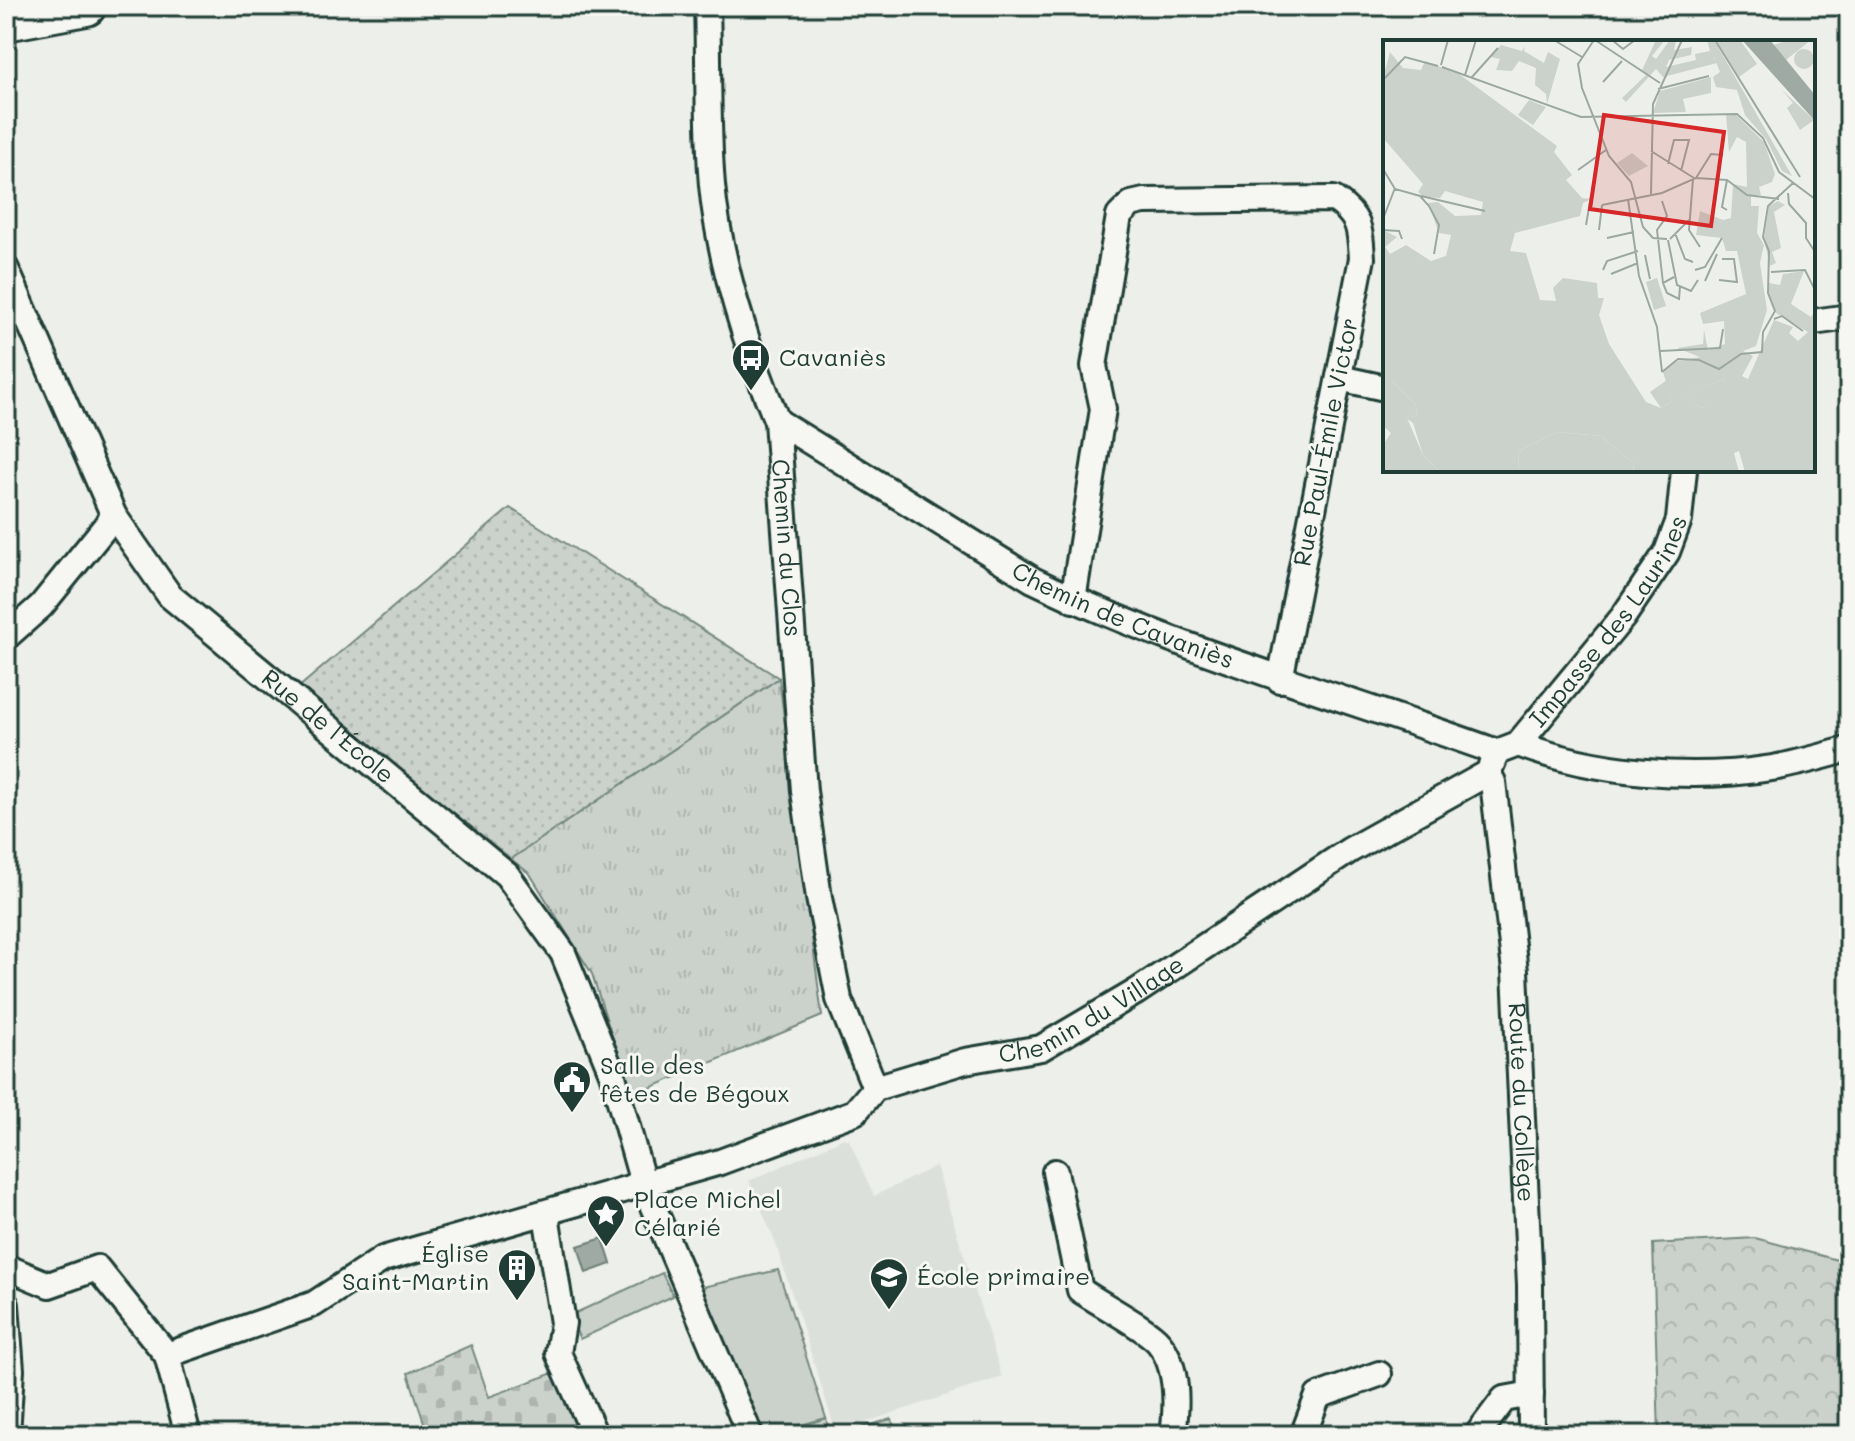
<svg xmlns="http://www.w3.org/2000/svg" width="1855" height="1441" font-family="Mali,sans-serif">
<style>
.built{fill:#dce0db}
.grass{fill:url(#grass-tufts);stroke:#758880;stroke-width:2}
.forest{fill:url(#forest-crowns);stroke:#758880;stroke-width:2}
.cemetery{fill:url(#cemetery-stones);stroke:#758880;stroke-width:2}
.garden{fill:url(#garden-dots);stroke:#758880;stroke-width:2}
.pitch{fill:#cbd2cc;stroke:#758880;stroke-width:2}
.water{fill:#9faaa4;stroke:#6c7e77;stroke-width:2}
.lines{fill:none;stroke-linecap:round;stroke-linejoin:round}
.street-casing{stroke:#1f3d34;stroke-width:30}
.primary-casing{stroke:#1f3d34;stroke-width:44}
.street{stroke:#f6f6f2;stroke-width:24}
.primary{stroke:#f6f6f2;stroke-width:38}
.labels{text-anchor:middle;stroke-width:6;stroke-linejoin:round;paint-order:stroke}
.poi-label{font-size:24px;fill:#1f3d34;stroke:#f6f6f2;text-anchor:start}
.street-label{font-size:24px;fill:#1f3d34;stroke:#f6f6f2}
.inset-road{fill:none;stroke:#9ba8a1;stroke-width:2}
.view{fill:#d62828;fill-opacity:0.15;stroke:#d62828;stroke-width:4}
.inset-edge{fill:none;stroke:#1f3d34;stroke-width:4}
</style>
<defs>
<pattern id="grass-tufts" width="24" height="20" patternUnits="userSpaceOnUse" patternTransform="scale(2)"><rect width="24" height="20" fill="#cbd2cc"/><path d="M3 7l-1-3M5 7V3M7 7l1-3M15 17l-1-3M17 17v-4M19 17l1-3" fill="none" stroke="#aeb5b0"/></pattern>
<pattern id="forest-crowns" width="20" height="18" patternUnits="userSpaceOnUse" patternTransform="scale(2)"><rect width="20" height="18" fill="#cbd2cc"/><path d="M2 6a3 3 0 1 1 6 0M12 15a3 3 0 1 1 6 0" fill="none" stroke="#aeb5b0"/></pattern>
<pattern id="cemetery-stones" width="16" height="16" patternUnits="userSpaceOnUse" patternTransform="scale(2)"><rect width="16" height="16" fill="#cbd2cc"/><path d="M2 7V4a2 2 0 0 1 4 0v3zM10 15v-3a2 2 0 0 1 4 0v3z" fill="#aeb5b0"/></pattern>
<pattern id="garden-dots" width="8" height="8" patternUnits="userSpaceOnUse" patternTransform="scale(2)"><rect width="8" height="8" fill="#cbd2cc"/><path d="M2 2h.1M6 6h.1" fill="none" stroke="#aeb5b0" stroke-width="1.8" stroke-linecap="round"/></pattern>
</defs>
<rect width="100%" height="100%" fill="#edefea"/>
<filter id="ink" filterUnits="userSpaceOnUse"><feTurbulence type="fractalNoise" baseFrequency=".0125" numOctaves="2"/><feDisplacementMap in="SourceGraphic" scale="16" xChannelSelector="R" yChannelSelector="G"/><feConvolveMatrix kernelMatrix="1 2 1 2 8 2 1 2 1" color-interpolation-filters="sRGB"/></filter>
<g filter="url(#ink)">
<path class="built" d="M844 1138 849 1140 874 1196 936 1166 1002 1377 836 1432 776 1244 749 1181Z"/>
<path class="grass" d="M779 678 822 1016 631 1096 592 974 530 874 511 859Z"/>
<path class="forest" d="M1755 1238 1849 1263V1435H1659L1653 1244Z
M826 1418 830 1435H774Z
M891 1419 898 1435H837Z"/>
<path class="cemetery" d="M471 1345 489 1397 553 1373 582 1435H422L427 1432 408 1373Z"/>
<path class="garden" d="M510 508 779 678 511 859 298 688Z"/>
<path class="pitch" d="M778 1270 826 1418 764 1435 694 1289Z
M662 1273 673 1296 580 1339 569 1316Z"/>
<path class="water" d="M603 1238 611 1264 586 1273 578 1246Z"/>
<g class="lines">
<g class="street-casing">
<g id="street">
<path id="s1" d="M707 6C709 65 707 126 712 185 719 260 748 352 777 421L804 791 819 898 839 999 875 1088"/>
<path id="s2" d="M6 269 114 516 170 596 507 875 563 953 612 1073 643 1183 750 1435"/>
<path d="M1813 322 1849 317"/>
<path d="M1339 378 1385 388"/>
<path id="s3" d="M777 421 1033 580C1182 652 1342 696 1497 752"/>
<path d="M1073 600 1103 409 1094 366 1119 216 1131 204 1144 201 1334 199C1360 217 1360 228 1362 258L1280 680"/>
<path d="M6 637 41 606 114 516"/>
<path d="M1518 744C1595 773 1690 781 1772 768 1797 764 1824 756 1849 749"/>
<path id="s4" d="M1497 752 1518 744 1623 617 1667 552 1679 520 1684 470"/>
<path id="s5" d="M1488 773 1493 782 1515 971 1530 1285 1531 1435"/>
<path d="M1055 1172 1080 1290C1097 1302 1148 1329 1159 1343 1179 1368 1177 1406 1173 1435"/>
<path d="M546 1214 563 1323 558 1353 595 1435"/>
<path d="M6 1267 49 1285 97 1268 167 1355 188 1435"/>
<path d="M6 1305 11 1370 7 1435"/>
<path id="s6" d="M167 1355 314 1304 383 1259 720 1162 855 1112 875 1088 965 1061 1041 1048 1136 992 1350 850 1488 773 1497 752"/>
<path d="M1303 1435 1318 1396 1379 1374"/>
<path d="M1477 1435 1504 1399 1531 1394"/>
</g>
</g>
<g class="primary-casing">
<path id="primary" d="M6 21 86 6"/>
</g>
<use href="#street" class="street"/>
<use href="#primary" class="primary"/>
</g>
</g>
<defs>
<g id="bus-pin" transform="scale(2)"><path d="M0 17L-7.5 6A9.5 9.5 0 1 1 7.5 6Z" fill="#1f3d34" stroke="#f6f6f2"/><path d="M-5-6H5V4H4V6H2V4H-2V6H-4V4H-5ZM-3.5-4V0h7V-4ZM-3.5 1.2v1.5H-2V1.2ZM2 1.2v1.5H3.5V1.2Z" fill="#fff"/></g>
<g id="civic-pin" transform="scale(2)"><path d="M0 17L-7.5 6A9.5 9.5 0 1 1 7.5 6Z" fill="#1f3d34" stroke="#f6f6f2"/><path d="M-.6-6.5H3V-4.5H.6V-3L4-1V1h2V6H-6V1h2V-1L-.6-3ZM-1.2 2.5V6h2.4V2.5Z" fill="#fff"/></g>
<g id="sight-pin" transform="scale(2)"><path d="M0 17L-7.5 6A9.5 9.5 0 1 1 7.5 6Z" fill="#1f3d34" stroke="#f6f6f2"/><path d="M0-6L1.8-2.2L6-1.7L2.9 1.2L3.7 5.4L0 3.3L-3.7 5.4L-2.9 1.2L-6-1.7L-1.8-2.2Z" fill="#fff"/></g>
<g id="building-pin" transform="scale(2)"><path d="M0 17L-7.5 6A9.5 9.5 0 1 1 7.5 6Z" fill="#1f3d34" stroke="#f6f6f2"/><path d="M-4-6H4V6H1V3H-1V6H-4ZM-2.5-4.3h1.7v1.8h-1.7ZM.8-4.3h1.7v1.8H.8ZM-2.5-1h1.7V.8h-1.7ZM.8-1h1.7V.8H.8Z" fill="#fff"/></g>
<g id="school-pin" transform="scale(2)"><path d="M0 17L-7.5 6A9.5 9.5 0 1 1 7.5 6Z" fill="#1f3d34" stroke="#f6f6f2"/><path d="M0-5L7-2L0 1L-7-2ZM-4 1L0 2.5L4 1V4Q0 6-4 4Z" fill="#fff"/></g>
</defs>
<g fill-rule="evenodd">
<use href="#bus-pin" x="751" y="358"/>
<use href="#civic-pin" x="572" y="1080"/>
<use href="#sight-pin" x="606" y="1214"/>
<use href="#building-pin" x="517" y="1268"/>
<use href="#school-pin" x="889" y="1277"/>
</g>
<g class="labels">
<g class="poi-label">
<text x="779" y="366">Cavaniès</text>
<text x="600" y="1074">Salle des<tspan x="600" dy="28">fêtes de Bégoux</tspan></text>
<text x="634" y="1208">Place Michel<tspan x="634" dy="28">Célarié</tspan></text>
<text x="489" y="1262" text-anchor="end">Église<tspan x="489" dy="28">Saint-Martin</tspan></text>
<text x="917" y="1285">École primaire</text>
</g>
<g class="street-label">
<text transform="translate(1326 442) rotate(-79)" y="8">Rue Paul-Émile Victor</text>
<text dy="8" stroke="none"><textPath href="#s1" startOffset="552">Chemin du Clos</textPath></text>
<text dy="8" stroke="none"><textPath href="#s3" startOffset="398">Chemin de Cavaniès</textPath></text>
<text dy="8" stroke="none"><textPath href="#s4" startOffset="176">Impasse des Laurines</textPath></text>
<text dy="8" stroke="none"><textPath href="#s2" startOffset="572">Rue de l'École</textPath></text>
<text dy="8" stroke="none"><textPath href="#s6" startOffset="996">Chemin du Village</textPath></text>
<text dy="8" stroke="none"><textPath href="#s5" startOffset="332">Route du Collège</textPath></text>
</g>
</g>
<g transform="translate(1383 40)">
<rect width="432" height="432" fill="#edefea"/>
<path d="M273 0H282L269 16 273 19 287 0H293L291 10 309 7 308 15 286 20 283 27 330 16 334 23 280 37 273 29 243 62 239 58 264 34 259 30ZM333 0H357L374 24 356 37ZM328 37V53L300 59 303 72 270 73 277 51ZM146 60 163 67 150 85 135 75ZM340 339 346 347 319 368 297 357ZM0 340H8L32 364 35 375 24 378 40 415 57 432H0V405L8 393 0 386ZM284 340 289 361 278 368 267 352ZM174 392 218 396 250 423 251 432H135L136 411Z" fill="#cbd2cc"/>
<path d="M324 0H331L409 136 399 131 383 99 362 75 354 50 333 47 330 37 337 32 331 17 313 20 312 14 327 11ZM357 0 399 50 431 80 417 90 404 68 410 63ZM407 0H428L403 20 390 5ZM118 5 139 11 142 6 141 11 161 23 165 12 177 19 164 64 163 54 152 45 153 28 136 21 129 31 113 30 117 19 108 17ZM7 12 20 28 38 30 42 21 76 34 174 106 171 112 189 135 183 140 199 158 208 159 200 163 197 176 132 193 127 211 143 213 157 260 173 261 170 248 180 238 214 243 215 258H221L216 275 226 304 263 362 278 368 289 361 280 332 291 322 317 317 294 308 320 304 321 290 325 310 342 304 341 281 320 284 317 273 363 254 354 211H343L339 198 313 195 317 171 340 180 348 178 350 144 364 147 363 102 354 97 346 112 343 74 353 75 381 102 392 134 389 142 376 147 378 155 368 156V166H376L374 193 381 205 377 223 384 270 373 306 360 311 370 316 359 336 365 339 391 280 410 287 406 293 415 301 425 292 393 273 386 256V243L397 245 400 234 421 231 408 264 428 277 432 271V432H362L356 411 351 413 356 432H251L250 423 218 396 174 392 136 411 135 432H57L40 415 30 383 23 378 35 375 32 364 8 340H0V190L14 197 2 207 7 214 23 205 48 221 63 216 68 195 56 193 45 163 55 162 72 176 98 175 100 162 62 151 57 158 41 157 35 152 40 144 0 98V38ZM340 339 345 346 319 368 298 357ZM395 161 402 165 391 172 398 208 389 212 393 223 387 226 381 199 386 166Z" fill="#cbd2cc" fill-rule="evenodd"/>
<path d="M249 113 265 126 246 136 234 123Z" fill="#cbd2cc"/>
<path d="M411 19a10 10 0 1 1 20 0a10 10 0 1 1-20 0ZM274 238 283 266 271 270 263 242Z" fill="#cbd2cc"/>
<path d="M359 0H387L432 55V81Z" fill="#9faaa4"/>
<path class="inset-road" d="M171 0 199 17M211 0 195 24 199 48 226 116 248 142 260 187 270 198 284 199M212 0 277 43M229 0 240 9 252 0M332 0 417 137M58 25 65 0M59 27 198 77 354 74 380 98 396 132 432 159M82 35 93 0M89 37 115 8M0 40 22 17 55 26M220 42 239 21M275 49 326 36M268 111 311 138M285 124 291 100H306L298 131M0 129 12 149 37 156 46 166 56 185 51 214M195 130 223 110M313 138 344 140 364 155 396 159M310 139 306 190 317 207M344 140 339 167 344 170M405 153 406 164 423 183V198L432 212M268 154 270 64 299 0M38 156 102 171M245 159 256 236 274 287 279 332M279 161 284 176 274 190 280 243M219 165 279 153 313 138 328 114 340 115M0 179 12 148M203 185 208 156M0 190 16 191 19 199M216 190 219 165M292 193 302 219 310 222M224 198 251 192M287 199 306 180M285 200 294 245 308 251 315 240M262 215 267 239M220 230 224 221 255 211M312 230 322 227 339 198M388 232 422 230 432 250M228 234 255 223M291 237 280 243 284 253 296 259 297 247M336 240 354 242 351 219H339M322 241 334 214M391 279 399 276 420 291M277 311 337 308 340 289M279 332 295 319 316 320 336 329 358 314 379 312 380 292 392 271 385 253 386 211 380 197 385 166 410 143"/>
<path class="view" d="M221 75 341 92 328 186 207 169Z"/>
<rect width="432" height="432" class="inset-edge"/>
</g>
<rect width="1855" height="1441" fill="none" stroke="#f6f6f2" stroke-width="32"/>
<rect x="16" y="16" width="1823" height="1409" fill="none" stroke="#1f3d34" stroke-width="3" filter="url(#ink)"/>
</svg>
